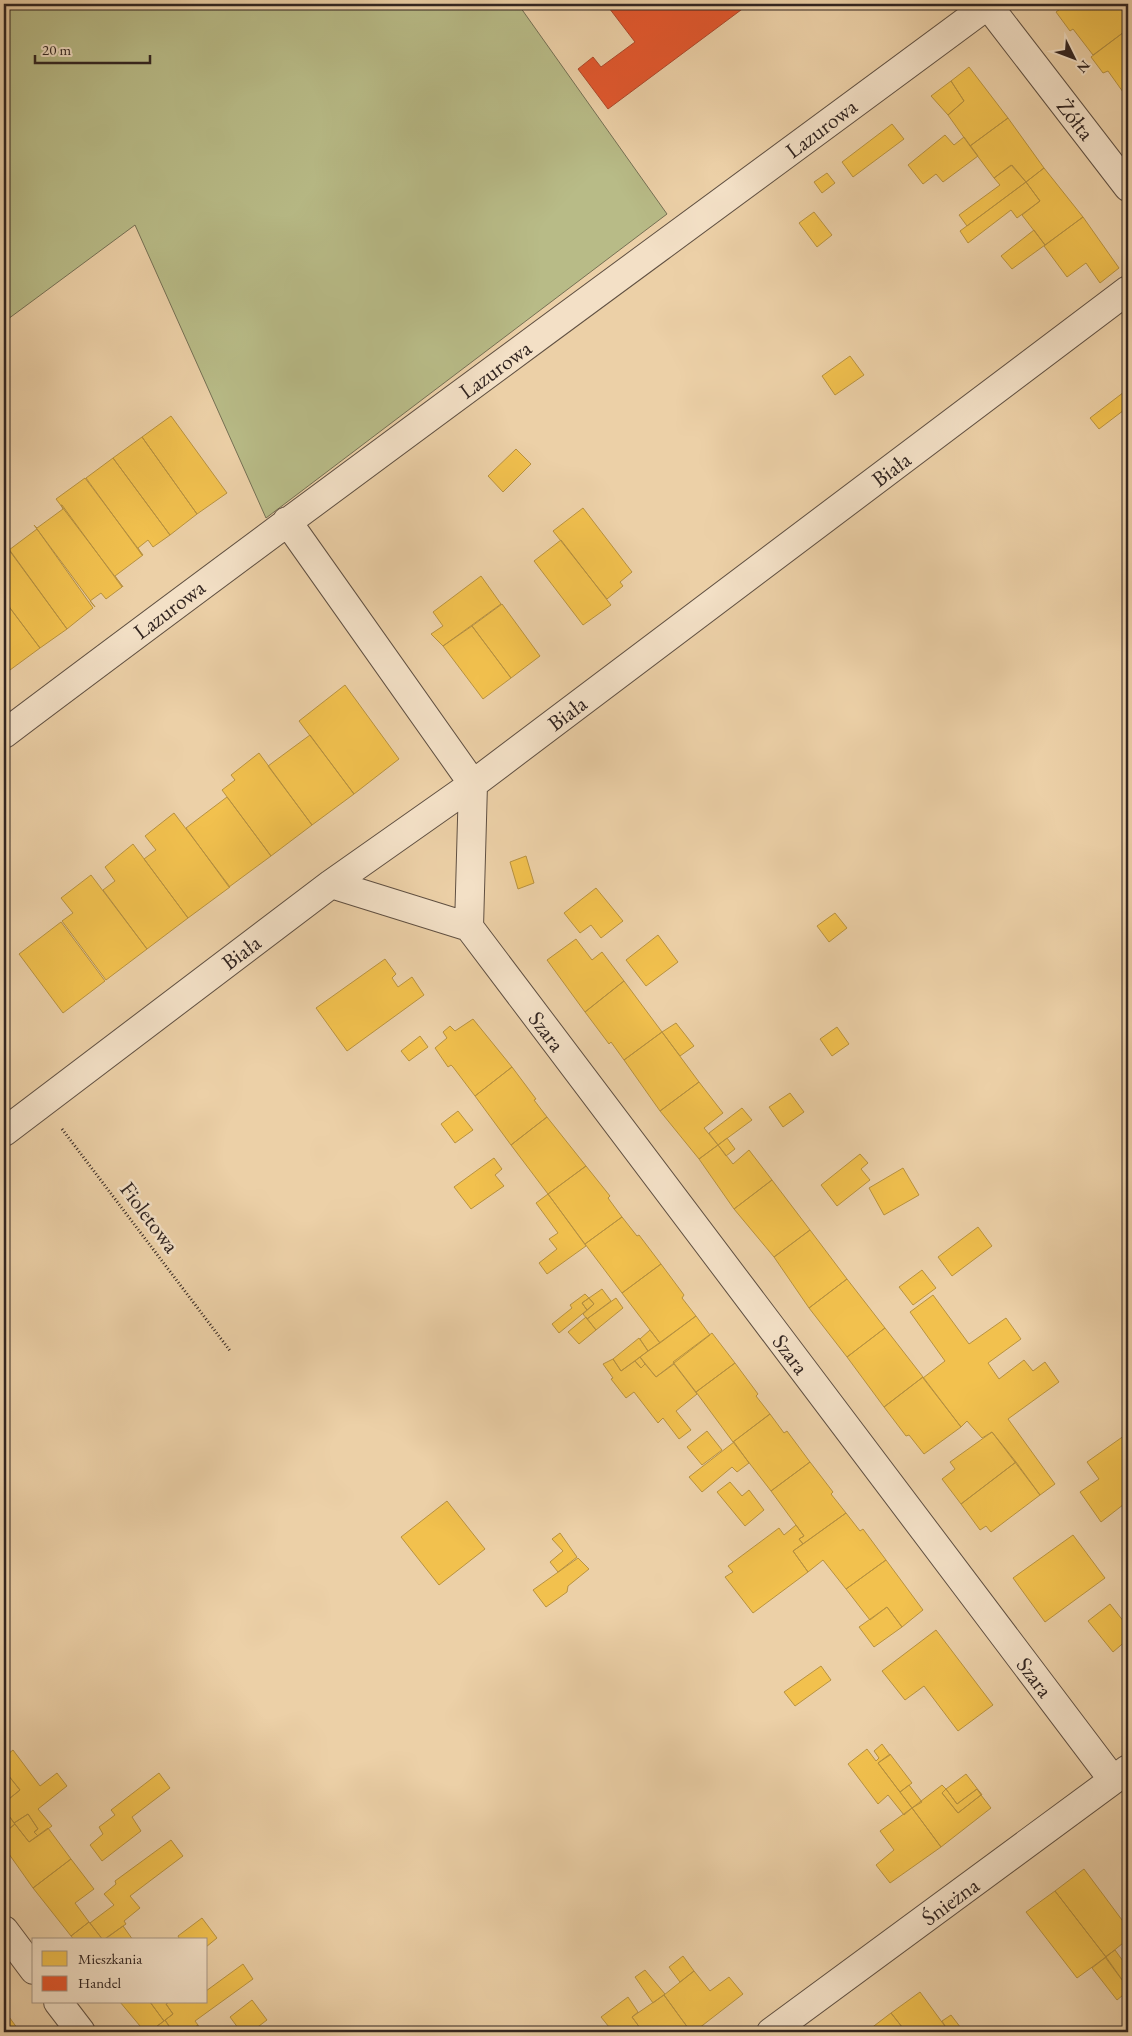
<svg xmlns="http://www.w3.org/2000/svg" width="1132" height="2036" font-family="'EB Garamond',serif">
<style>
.green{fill:#b8bb87;stroke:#757054}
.homes{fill:#f2c14e;stroke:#b89240}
.shops{fill:#e4572e;stroke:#af482a}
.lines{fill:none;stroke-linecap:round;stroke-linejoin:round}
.minor-casing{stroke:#605042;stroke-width:30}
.path{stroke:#322521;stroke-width:3;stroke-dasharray:1 2.5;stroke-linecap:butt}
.minor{stroke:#f3e0c6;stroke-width:28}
.labels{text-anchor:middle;stroke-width:5;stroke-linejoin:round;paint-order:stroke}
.street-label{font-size:22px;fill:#322521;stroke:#f3e0c6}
</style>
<rect width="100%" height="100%" fill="#ecd0a7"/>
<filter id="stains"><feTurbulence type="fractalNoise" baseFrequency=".004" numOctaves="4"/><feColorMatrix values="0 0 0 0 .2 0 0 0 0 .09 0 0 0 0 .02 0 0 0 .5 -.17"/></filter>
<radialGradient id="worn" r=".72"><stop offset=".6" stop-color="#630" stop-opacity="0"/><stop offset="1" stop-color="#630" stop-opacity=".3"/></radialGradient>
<path class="green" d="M4 4H518L667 214 266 518 135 225 4 322Z"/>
<path class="homes" d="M1067 4H1128V29L1093 55 1073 29 1070 31 1056 12Z
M1128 29V99L1108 71 1103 73 1091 57Z
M969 67 1008 118 970 146 948 115 964 101 951 81Z
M951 81 964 101 948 115 931 96Z
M1008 118 1044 168 1026 182 1012 165 994 178 970 146Z
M892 124 904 139 853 177 842 162Z
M945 135 954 145 964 137 978 156 943 182 936 174 923 184 908 165Z
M1011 165 1026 182 967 226 959 215 1000 185 994 178Z
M1044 168 1083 217 1045 245 1022 215 1040 201 1026 182Z
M827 173 835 183 822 193 814 182Z
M1026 182 1040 201 1017 218 1011 210 968 243 960 231Z
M814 212 832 235 817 247 799 223Z
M1083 217 1119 268 1100 283 1086 263 1067 277 1044 246Z
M1034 230 1045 245 1012 269 1001 256Z
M850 356 864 375 835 395 822 376Z
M1124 392 1128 397V407L1099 429 1090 418Z
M171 416 227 493 197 514 142 437Z
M142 437 197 514 170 535 113 458Z
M516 449 531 464 503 492 488 476Z
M113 458 170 535 153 547 148 540 138 548 142 555 86 478Z
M85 478 143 555 115 576 123 587 56 499Z
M61 505H62L122 587 106 599 101 593 90 601 95 607 34 525 37 528 63 509Z
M583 508 632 572 620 582 623 586 607 599 553 531Z
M37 529 93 608 67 629 9 550Z
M561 540 611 605 583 625 534 561Z
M6 545 67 629 40 648 4 600V547Z
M481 576 501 604 443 646 431 634 443 626 433 612Z
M4 600 40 648 10 670 4 661Z
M502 604 540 656 511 678 472 626Z
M472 626 511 678 483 699 443 646Z
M345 685 399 759 354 794 299 721Z
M310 735 354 794 312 825 268 766Z
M259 753 312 825 271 856 222 790 235 780 231 775Z
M227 797 271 856 229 887 186 828Z
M174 813 230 887 188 918 144 859 156 850 145 836Z
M133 844 188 918 147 949 103 890 115 881 105 867Z
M526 856 534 883 518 889 510 862Z
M91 875 147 949 106 980 62 921 73 913 61 898Z
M596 888 623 921 601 938 591 925 580 933 564 913Z
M835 913 847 928 829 942 817 926Z
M61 922 105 981 63 1013 19 954Z
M658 935 678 962 646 986 626 960Z
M576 939 592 960 602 952 624 981 585 1012 547 960Z
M385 959 396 974 392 978 398 987 412 977 424 995 347 1051 316 1008Z
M624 981 662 1032 624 1060 611 1042 609 1044 585 1012Z
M473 1019 512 1067 475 1096 453 1067 451 1065 448 1067 435 1048 447 1038 443 1032 450 1026 455 1031Z
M676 1023 694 1046 680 1056 662 1032Z
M837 1027 849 1044 832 1056 820 1039Z
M662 1032 699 1082 660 1111 624 1060Z
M420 1036 428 1047 409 1061 401 1051Z
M512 1067 536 1099 534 1100 547 1117 511 1145 475 1096Z
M699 1082 723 1113 704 1128 718 1145 699 1159 660 1111Z
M790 1093 804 1112 783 1127 769 1107Z
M742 1108 752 1120 718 1145 709 1133Z
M458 1111 473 1130 455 1143 441 1124Z
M547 1117 586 1166 548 1194 511 1145Z
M727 1138 735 1149 726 1156 718 1145Z
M718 1145 733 1164 749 1150 772 1180 734 1209 699 1159Z
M860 1154 868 1163 861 1169 870 1180 837 1206 821 1185Z
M494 1158 502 1169 495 1175 504 1186 471 1209 454 1187Z
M586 1166 610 1196 608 1198 622 1217 585 1244 548 1194Z
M903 1168 919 1195 884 1215 869 1188Z
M772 1180 810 1230 774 1257 734 1209Z
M548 1194 586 1246 547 1274 539 1263 557 1249 549 1239 558 1233 536 1203Z
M622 1217 637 1236 639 1235 661 1264 622 1293 585 1244Z
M978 1227 992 1246 952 1276 938 1257Z
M810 1230 847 1279 809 1308 774 1257Z
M661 1264 684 1295 682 1298 696 1316 660 1343 622 1293Z
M922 1270 936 1288 913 1305 899 1287Z
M847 1279 885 1328 847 1357 809 1308Z
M602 1289 611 1301 587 1319 583 1314 594 1304 589 1298Z
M585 1294 589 1298 582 1303 587 1310 559 1333 552 1324 572 1308 570 1305Z
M933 1295 969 1344 1006 1318 1021 1339 988 1363 999 1379 1024 1360 1033 1371 1045 1362 1059 1382 1008 1419 1055 1484 1040 1495 992 1432 982 1438 967 1421 961 1427 923 1378 945 1361 910 1312Z
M589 1298 594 1304 587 1310 582 1303Z
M616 1298 623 1308 596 1330 587 1319Z
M696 1316 710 1335 656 1377 640 1357Z
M586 1317 596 1330 579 1344 568 1332Z
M885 1328 923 1377 884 1407 847 1357Z
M650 1330 660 1343 648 1351 640 1339Z
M712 1333 735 1363 696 1392 673 1362Z
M639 1338 648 1351 621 1371 613 1359Z
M640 1357 645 1364 641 1368 635 1361Z
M613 1359 621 1371 635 1361 641 1368 645 1364 656 1377 674 1364 697 1394 676 1411 691 1430 679 1439 663 1418 658 1423 634 1392 626 1398 611 1379 613 1378 603 1364Z
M735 1363 758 1394 756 1396 770 1414 733 1442 696 1392Z
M923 1377 961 1427 924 1454 909 1435 906 1436 884 1407Z
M770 1414 784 1433 787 1431 810 1462 771 1491 733 1442Z
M707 1431 722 1450 702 1465 687 1447Z
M992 1432 1016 1462 961 1504 942 1479 955 1469 950 1462Z
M1128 1433V1501L1101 1522 1080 1492 1099 1479 1087 1462Z
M734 1442 749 1463 737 1472 732 1467 702 1492 689 1477Z
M810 1462 833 1492 831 1494 846 1513 803 1544 799 1539 804 1536 771 1491Z
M1016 1462 1040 1495 991 1532 986 1526 980 1530 961 1504Z
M730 1482 742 1496 749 1490 764 1510 745 1526 717 1492Z
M447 1501 485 1549 439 1585 401 1537Z
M846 1513 860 1531 863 1529 886 1560 846 1589 823 1560 808 1572 793 1551Z
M796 1525 804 1536 799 1539 803 1544 793 1551 808 1572 753 1613 725 1577 733 1572 728 1566 779 1528 784 1535Z
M560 1533 577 1557 558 1572 550 1562 563 1551 552 1539Z
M1073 1535 1105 1578 1045 1622 1013 1578Z
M578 1558 589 1569 568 1586 567 1592 546 1607 533 1590Z
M886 1560 923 1610 902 1627 887 1607 870 1620 846 1589Z
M1110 1604 1128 1627V1639L1113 1652 1088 1621Z
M887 1607 902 1627 874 1647 859 1627Z
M936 1630 993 1705 958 1731 924 1686 905 1700 882 1671Z
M821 1666 831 1680 795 1706 784 1692Z
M882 1744 890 1755 878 1763 912 1808 904 1815 888 1795 878 1804 848 1764 867 1749 876 1761 879 1758 874 1751Z
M13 1750 40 1786 57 1773 67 1786 38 1809 52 1826 38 1836 34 1832 38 1829 28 1814 14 1823 4 1809V1803L20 1790 4 1770V1757Z
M890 1754 912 1783 900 1792 878 1763Z
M4 1770 20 1790 4 1803Z
M159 1773 170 1788 132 1817 141 1831 102 1861 90 1845 103 1834 99 1827 115 1815 111 1810Z
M966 1774 982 1795 977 1789 957 1804 946 1789Z
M909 1785 922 1802 912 1808 900 1792Z
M942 1785 946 1789 942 1793 958 1813 981 1795 991 1808 941 1847 912 1808Z
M946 1789 957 1804 977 1789 981 1795 958 1813 942 1793Z
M912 1808 941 1847 890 1883 876 1865 894 1850 880 1831Z
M4 1809 15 1824 4 1833Z
M28 1814 38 1829 34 1832 38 1836 29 1842 14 1823Z
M15 1824 29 1842 48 1828 71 1859 33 1888 4 1847V1833Z
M171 1840 183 1856 130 1896 140 1908 124 1921 126 1924 103 1940 90 1923 114 1905 104 1894 116 1884 115 1881Z
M71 1859 94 1889 75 1903 89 1922 71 1936 33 1888Z
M1084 1869 1128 1928V1939L1106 1957 1055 1891Z
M1055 1891 1106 1957 1077 1978 1026 1912Z
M202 1918 217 1938 206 1947V1940H180L178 1936Z
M89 1922 103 1940H74L71 1936Z
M123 1926 133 1940H104Z
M1115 1950 1123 1961 1128 1957V1988L1105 1957Z
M683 1956 694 1971 680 1982 669 1967Z
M1106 1957 1128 1988V1991L1117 2000 1092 1968Z
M243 1964 253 1979 195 2021 198 2025 189 2032H173L165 2020 173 2014 166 2004 169 2002H206V1991Z
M645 1970 665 1994 653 2003 635 1977Z
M694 1971 710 1991 729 1977 743 1994 694 2032H691L664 1995Z
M920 1992 947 2029 942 2032H906L891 2013Z
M664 1995 677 2013 691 2032H643L632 2017Z
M628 1997 638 2012 632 2017 643 2032H613L601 2017Z
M252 2000 267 2020 251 2032H241L230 2017Z
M120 2002H150L164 2021 149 2032H145Z
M150 2002H169L166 2004 173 2014 164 2021Z
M891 2013 906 2032H866Z
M7 2014 20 2032H4V2016Z
M951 2015 964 2032H942L947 2029 942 2021Z
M165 2020 173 2032H149L164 2021Z
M198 2025 203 2032H189Z"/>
<path class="shops" d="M606 4H749L608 109 578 69 593 57 601 67 635 42Z"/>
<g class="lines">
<g class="minor-casing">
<path id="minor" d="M987 4 1128 187
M287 521 473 784 469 927 1113 1780
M4 734C330 488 660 248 988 5
M331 884 469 927
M4 1132 331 884 473 784 1128 290
M4 1930 34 1970
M58 2002 81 2032
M771 2032 1128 1769"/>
</g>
<path class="path" d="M62 1129 231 1352"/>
<use href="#minor" class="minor"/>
</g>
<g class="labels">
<g class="street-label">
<text transform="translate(1076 119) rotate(52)" y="8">Żółta</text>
<text transform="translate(821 128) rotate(-37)" y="8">Lazurowa</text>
<text transform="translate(495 369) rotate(-36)" y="8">Lazurowa</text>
<text transform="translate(891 469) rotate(-37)" y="8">Biała</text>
<text transform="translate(169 609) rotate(-37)" y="8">Lazurowa</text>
<text transform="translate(567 713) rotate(-37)" y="8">Biała</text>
<text transform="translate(241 952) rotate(-37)" y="8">Biała</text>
<text transform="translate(547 1031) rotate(53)" y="8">Szara</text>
<text transform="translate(150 1217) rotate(53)" y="8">Fioletowa</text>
<text transform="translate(791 1354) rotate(53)" y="8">Szara</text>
<text transform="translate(1035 1677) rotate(53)" y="8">Szara</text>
<text transform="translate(950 1901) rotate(-36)" y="8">Śnieżna</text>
</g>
</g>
<rect width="1132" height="2036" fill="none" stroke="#ecd0a7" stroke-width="20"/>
<rect x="5" y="5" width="1122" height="2026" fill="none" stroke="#322521" stroke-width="2.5"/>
<rect x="10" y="10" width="1112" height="2016" fill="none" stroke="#322521"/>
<rect x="32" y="1938" width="175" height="65" fill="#f3e0c6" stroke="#a69584"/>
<rect x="42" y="1951" width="25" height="15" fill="#f2c14e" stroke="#a69584"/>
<text x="78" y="1964" font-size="15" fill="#322521">Mieszkania</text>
<rect x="42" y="1976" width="25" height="15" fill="#e4572e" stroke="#a69584"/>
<text x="78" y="1988" font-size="15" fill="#322521">Handel</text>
<g transform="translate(1074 58) rotate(132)" stroke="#f3e0c6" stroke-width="4" paint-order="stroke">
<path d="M0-4L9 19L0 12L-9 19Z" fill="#322521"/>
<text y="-8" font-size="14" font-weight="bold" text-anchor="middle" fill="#322521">N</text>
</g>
<path d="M35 55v8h115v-8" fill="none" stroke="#322521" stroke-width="2.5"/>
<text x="42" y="55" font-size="15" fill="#322521" stroke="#f3e0c6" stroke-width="4" paint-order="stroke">20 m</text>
<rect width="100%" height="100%" filter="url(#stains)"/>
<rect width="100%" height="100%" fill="url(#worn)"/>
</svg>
